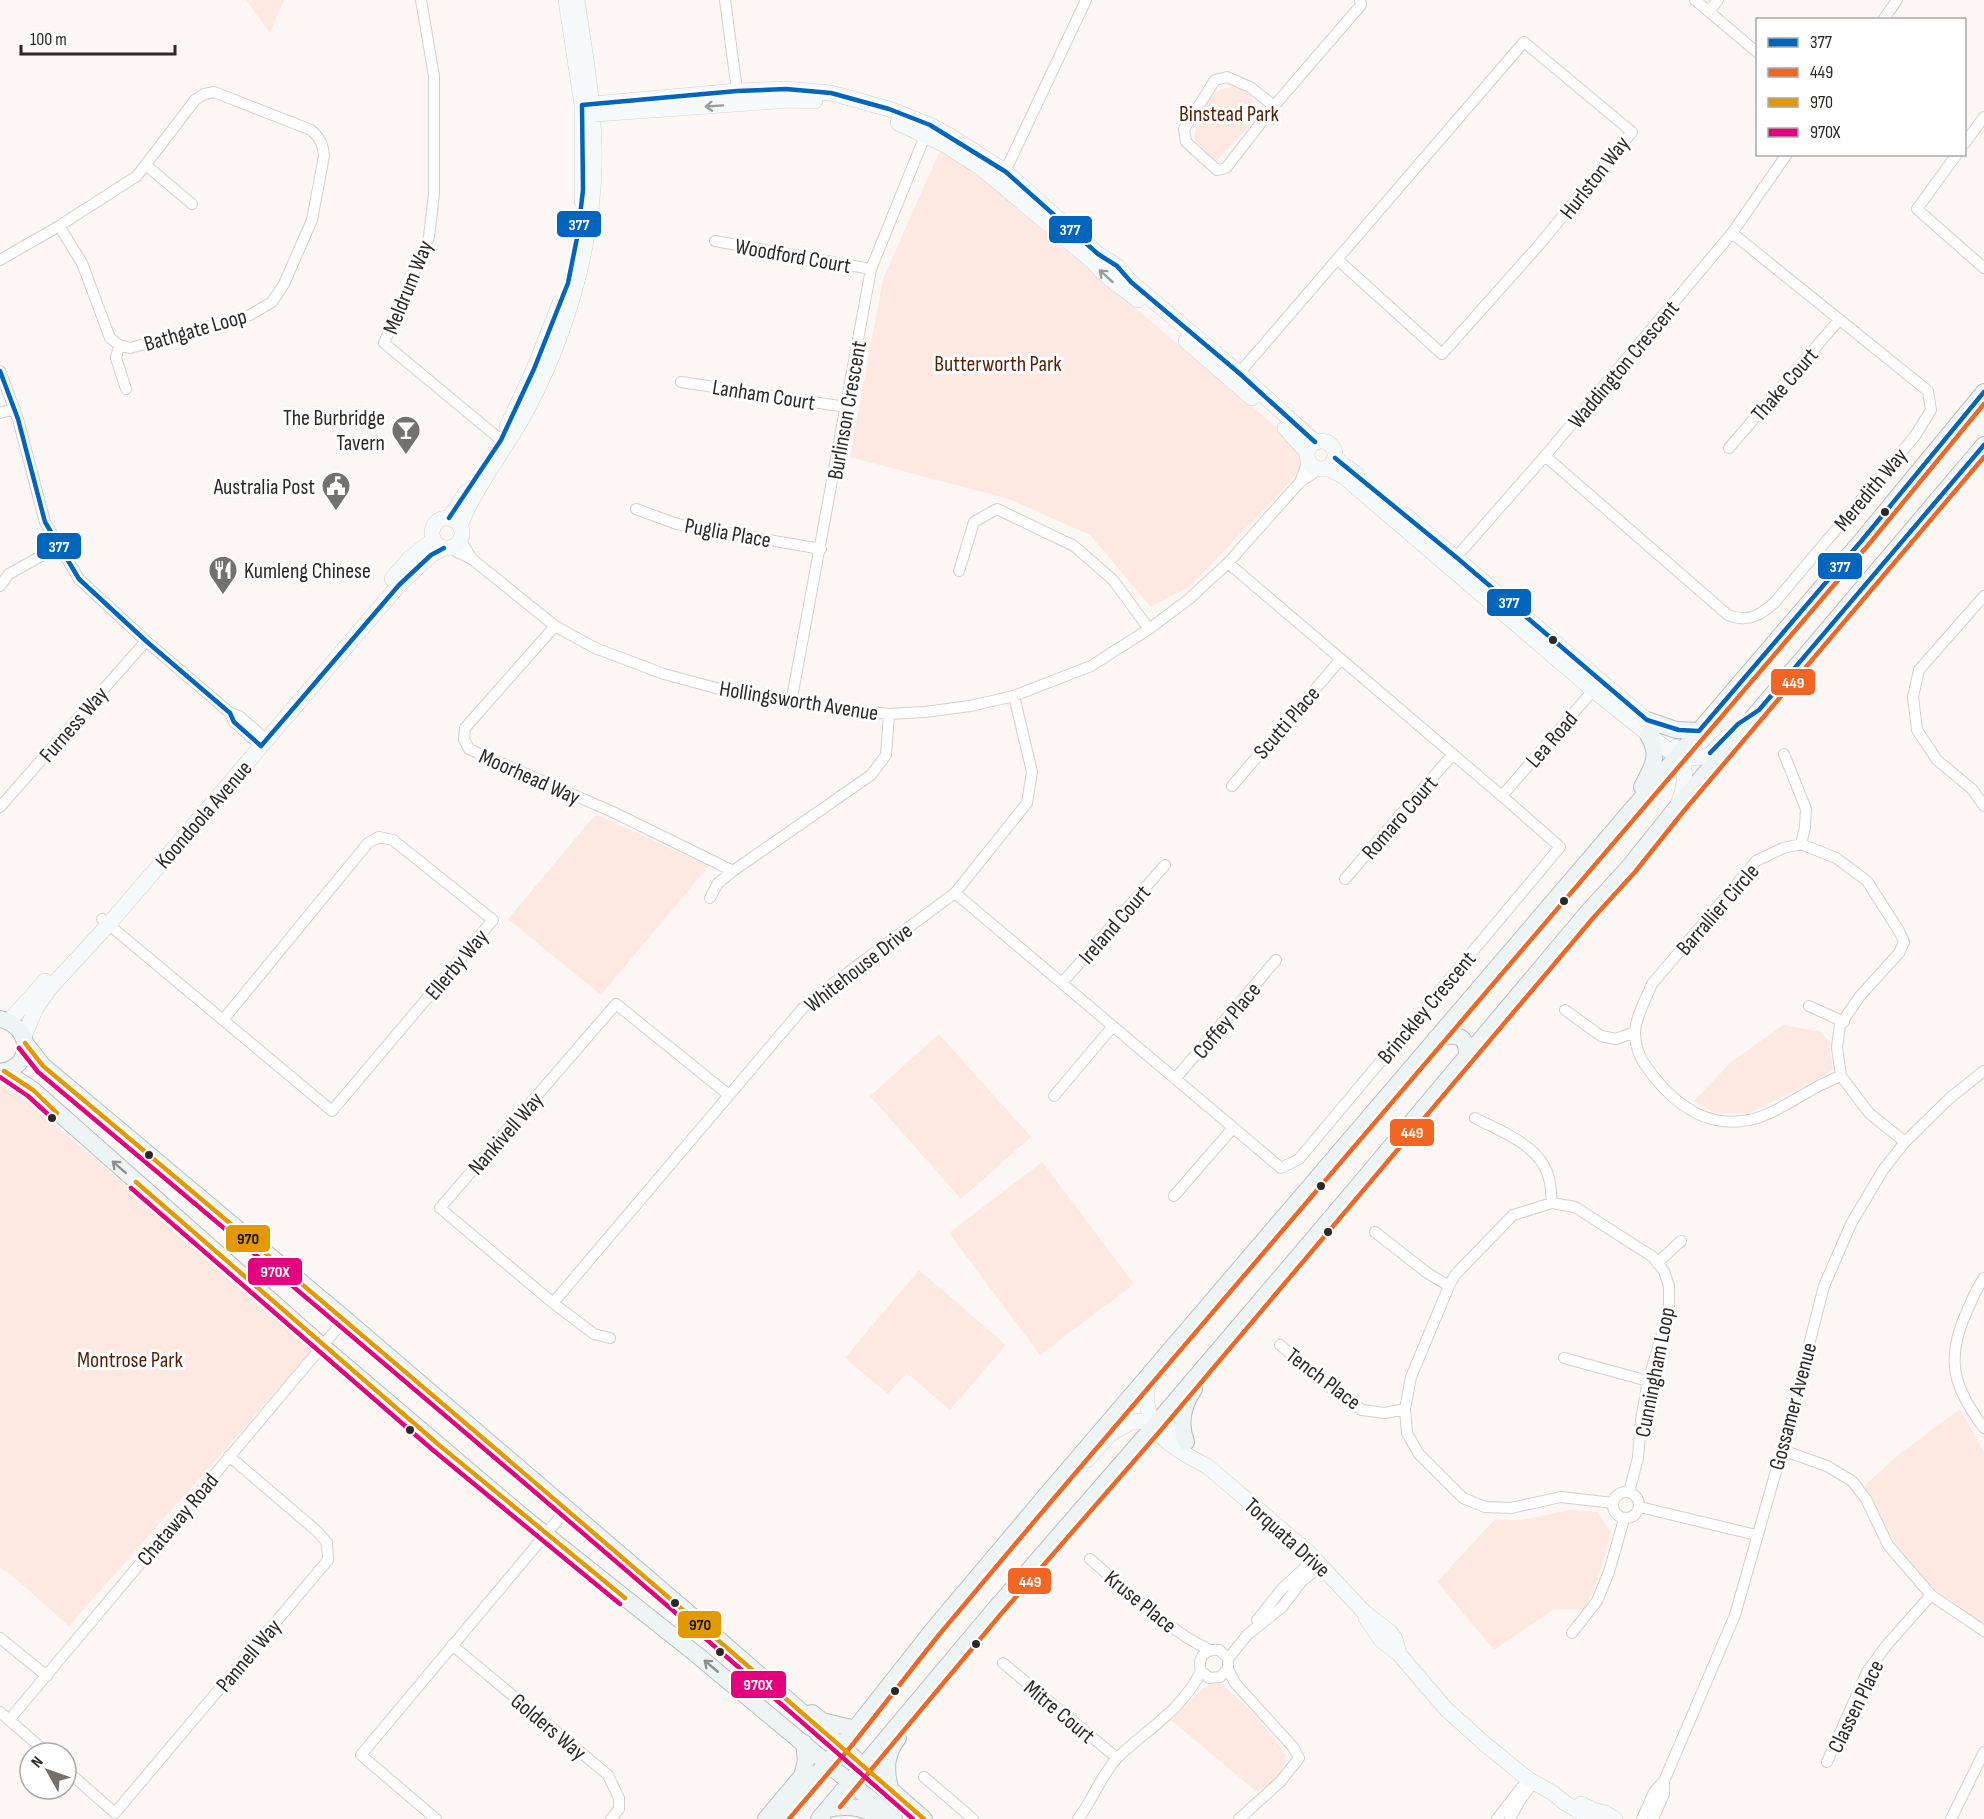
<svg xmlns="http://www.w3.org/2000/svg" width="1984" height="1819" font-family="'Sofia Sans Condensed',sans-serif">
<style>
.green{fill:#fde9e2}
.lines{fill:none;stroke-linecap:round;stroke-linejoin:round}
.street-casing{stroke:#d4d0ce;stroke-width:12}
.secondary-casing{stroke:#d4d0ce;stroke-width:16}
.primary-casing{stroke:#b7bfc2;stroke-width:18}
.street{stroke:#fffefe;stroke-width:10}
.secondary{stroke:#f6f9f9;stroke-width:15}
.primary{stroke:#eef3f4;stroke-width:16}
.bus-1-casing{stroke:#fff;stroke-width:9}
.bus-2-casing{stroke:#fff;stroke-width:9}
.bus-3-casing{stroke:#fff;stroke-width:9}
.bus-4-casing{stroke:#fff;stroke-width:9}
.bus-1{stroke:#0065bd;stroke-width:4.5}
.bus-2{stroke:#f26522;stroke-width:4.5}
.bus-3{stroke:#e39904;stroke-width:4.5}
.bus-4{stroke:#e5007d;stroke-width:4.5}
.oneway{stroke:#9b9b9a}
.oneway2{stroke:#8c8e8d}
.bus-dot{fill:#2b2826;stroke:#fff;stroke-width:2}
.labels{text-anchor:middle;stroke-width:6;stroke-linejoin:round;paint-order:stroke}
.park-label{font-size:22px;fill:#571e04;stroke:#fff}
.street-label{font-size:22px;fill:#2b2826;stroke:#fff}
.poi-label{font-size:22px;fill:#2b2826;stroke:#fff;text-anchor:end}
.line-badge{stroke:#fff;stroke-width:2}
.badge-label{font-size:16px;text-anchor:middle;font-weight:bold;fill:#fff}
.pale-badge-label{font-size:16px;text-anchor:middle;font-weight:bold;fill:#111}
</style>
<rect width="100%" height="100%" fill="#fcf7f5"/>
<path class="green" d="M246 0H284L270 33Z
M1234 86C1253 95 1256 98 1257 118L1216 161 1205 154 1194 139C1197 123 1204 97 1220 90 1224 88 1230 87 1234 86Z
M942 146 1311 456 1279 494 1190 586 1151 607 1090 535 1009 499 850 457 883 279Z
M596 814 709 866 601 995 508 919Z
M1783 1025 1821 1032 1831 1043 1830 1051 1833 1068 1823 1077 1749 1113H1715L1694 1101 1731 1062Z
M939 1034 1031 1137 961 1199 870 1096Z
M0 1086 11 1088 316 1346 69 1626 9 1573 0 1568Z
M1042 1162 1134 1284 1040 1355 949 1233Z
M919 1270 1006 1345 950 1410 907 1373 888 1394 845 1358Z
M1960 1409 1984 1452V1624L1932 1587 1896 1545 1864 1486 1897 1456Z
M1569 1510 1598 1512 1611 1533 1597 1583 1584 1609 1553 1610 1494 1650 1437 1582 1495 1519 1523 1520Z
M1220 1682 1258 1718 1288 1758 1277 1778 1257 1792 1171 1720 1203 1688Z"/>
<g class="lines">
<g class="street-casing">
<path id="street" d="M421 0 434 76V194L429 237 384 343 507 445
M725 0 738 98
M1695 0 1758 53
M1709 11 1718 0
M1883 20 1897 0
M1274 106 1250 87 1227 77 1215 80 1184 129 1186 142 1217 170 1226 168 1274 106 1361 5 1360 0
M1964 144 1984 117
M1957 154 1917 209 1984 268
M147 166 192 204
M1003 176 1086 0
M715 241 871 269
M0 260 59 226 137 176 195 100 204 94 214 92 311 130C320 138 323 144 324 156L312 220 284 284 272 302 250 315 130 348 119 345 110 338 82 263 59 226
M119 345 116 358 126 389
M0 371 18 419 45 522 79 579 146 641 230 713 234 722 261 746
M1235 378 1524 42 1632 132 1539 245 1442 354 1337 259
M681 382 846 407
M0 413 15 409
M1729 448 1839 320
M1545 456 1728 615C1748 623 1761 615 1775 602L1915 436 1931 410 1928 391 1732 233
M1300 482 1308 461
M636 509 677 524 821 549
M460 540 472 559
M449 548 472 559 555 626 595 648 664 674 716 688 791 703 889 714 925 712 970 706 1014 696 1091 666 1149 629 1189 599 1228 563 1300 482 1319 469
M1451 563 1545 456 1732 233 1787 154
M959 571 974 522 997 509 1074 546 1113 580 1149 629
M0 586 9 574 59 546
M1984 596 1919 670 1913 697 1917 730 1937 760 1972 789 1984 806
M555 626 465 728 464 739 469 749 615 813 733 871 871 775 886 755 889 714
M791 703 871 269 927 131
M230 713 239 716 267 740
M1784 754 1806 809 1805 827 1801 844
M1232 786 1341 659
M1502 796 1596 687
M0 807 146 641
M1345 879 1453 754
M955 893 1281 1168 1299 1159 1560 847 1502 796 1228 563
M710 898 718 883 733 871
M102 919 332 1111 493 920 393 840 379 837 368 843 223 1020
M1062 983 1165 865
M1809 1006 1844 1022
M1565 1010 1601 1036 1616 1039 1635 1032
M1841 1076C1811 1086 1777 1115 1749 1120 1709 1128 1679 1108 1654 1077 1643 1063 1635 1052 1635 1032 1636 1016 1646 999 1652 984L1756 861 1783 848 1801 844 1836 858 1867 881 1899 931 1904 942 1899 953 1860 996 1840 1025 1837 1047 1841 1076 1869 1113 1905 1142
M1175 1079 1276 960
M1054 1096 1113 1026
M1475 1118C1500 1131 1539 1145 1548 1175 1551 1183 1551 1194 1552 1203
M1174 1196 1233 1128
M1375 1232 1426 1272 1449 1286
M1657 1263 1681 1241
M1984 1278C1977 1287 1972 1300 1967 1311 1945 1359 1953 1387 1984 1428
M553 1303 808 1002 955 893 1027 803 1032 772 1014 696
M610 1338 594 1334 553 1303 440 1208 616 1004 729 1095
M1280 1345 1337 1393 1362 1410 1385 1413 1405 1409
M1564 1358 1648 1381
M1782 1450 1827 1466 1852 1481 1866 1499 1888 1545 1931 1595 1984 1631
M1613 1505a13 13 0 1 1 26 0a13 13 0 1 1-26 0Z
M1613 1503 1561 1497 1511 1508 1485 1507 1463 1498 1419 1454 1407 1433 1405 1409 1411 1377 1449 1286 1455 1275 1513 1215 1552 1203 1575 1207 1653 1257 1664 1271 1669 1286V1311L1648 1381 1641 1420 1638 1458 1629 1492
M1640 1507 1756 1535
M1090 1559C1126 1590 1167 1630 1210 1650
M1257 1620 1281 1590 1315 1558
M1572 1633 1597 1601 1609 1572 1624 1519
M0 1638 47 1676
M452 1645 608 1775 619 1798V1809L611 1819
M1228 1659 1247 1635 1282 1607 1302 1581 1322 1565
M1003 1663 1117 1758
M1228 1669 1235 1683 1293 1747 1299 1758 1281 1781 1239 1819
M0 1712 47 1753
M9 1720 345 1319
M1827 1762 1867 1672 1886 1646 1931 1595
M66 1770 115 1813 328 1560 327 1543 318 1532 229 1456
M924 1777 973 1819
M436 1819 361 1755 566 1510
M1078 1819C1092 1801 1103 1772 1118 1757 1148 1729 1183 1709 1201 1671 1197 1658 1205 1648 1219 1650L1228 1658V1669L1220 1677 1209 1678 1201 1671
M1497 1819 1528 1779
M1510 1819 1519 1802 1533 1783
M1642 1819 1654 1792 1664 1781 1735 1615 1782 1450 1824 1286 1851 1224 1883 1170 1905 1142 1951 1097 1984 1071
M1653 1819 1664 1794V1781
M1951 1819 1984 1752"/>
</g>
<g class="secondary-casing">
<path id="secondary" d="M566 0 582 105V201
M582 105 737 91 786 89 831 93 889 109 930 125 952 137 1006 172 1098 254 1117 266 1131 282 1239 373 1315 442
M582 115 790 100 815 101
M898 123 945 145 981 168 1093 262C1106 278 1121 287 1138 300
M1186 341 1252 398
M507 427 534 369 560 303
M1285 428 1307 452
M1307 455a14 14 0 1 1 28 0a14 14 0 1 1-28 0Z
M1335 458 1357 475
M1327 468 1343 476 1593 690 1668 750 1692 758 1704 757 1713 752 1727 737
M1405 515 1655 727
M432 533a15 15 0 1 1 30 0a15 15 0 1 1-30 0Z
M449 518 467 491
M460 526C477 482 509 446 530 404 569 329 597 230 594 145 593 96 584 48 577 0
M392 579 410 558 433 540
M1676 747C1688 766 1686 784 1678 804
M9 1021 45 981
M24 1036 36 1008 51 987 109 924 399 585 431 555 444 548
M1154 1372C1152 1377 1149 1384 1147 1389 1144 1401 1152 1426 1159 1434 1170 1446 1193 1459 1207 1466L1308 1552 1364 1612 1390 1632 1395 1639 1399 1654
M1087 1460 1110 1434 1131 1422 1141 1421 1165 1425 1186 1442
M1366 1618 1381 1640 1399 1654 1446 1709 1486 1745 1528 1779 1553 1793 1565 1803 1592 1819
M1581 1804 1593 1810 1605 1813 1615 1819"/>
</g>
<g class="primary-casing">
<path id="primary" d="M1647 720 1676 730 1699 731
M1642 787C1652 768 1661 755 1648 735
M0 1019C33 1026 34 1068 0 1072
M1436 1038C1456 1035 1467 1032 1467 1056
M25 1043 43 1066 345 1319 692 1616 924 1819
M4 1071 33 1090 322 1346 522 1516 697 1655 894 1819
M1186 1442C1179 1423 1182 1406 1194 1389
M812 1713 822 1721 855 1729
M891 1791C885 1771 885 1755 898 1738
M827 1809C846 1805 865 1806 881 1819
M766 1819 802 1776 806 1761 804 1743
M779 1819 847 1739 932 1631 1043 1499 1863 539 1984 392
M819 1819 995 1609 1155 1425 1342 1205 1588 912 1629 867 1677 807 1984 445"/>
</g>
<use href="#street" class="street"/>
<use href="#secondary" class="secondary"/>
<use href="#primary" class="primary"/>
<g class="bus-1-casing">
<path id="bus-1" d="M0 371 18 419 45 522 79 579 146 641 230 713 234 722 261 746 399 585 431 555 444 548
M1335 458 1456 557 1647 720 1679 730 1699 731 1863 539 1984 392
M449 518 501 440 534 369 568 283 578 233 583 190 582 105 737 91 786 89 831 93 889 109 930 125 1006 172 1098 254 1117 266 1131 282 1239 373 1315 442
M1710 753 1738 724 1759 710 1984 445"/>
</g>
<g class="bus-2-casing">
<path id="bus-2" d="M840 1807 1001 1614 1161 1430 1594 917 1635 872 1683 812 1984 457
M789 1819 853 1744 938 1636 1049 1504 1869 544 1984 404"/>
</g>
<g class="bus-3-casing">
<path id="bus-3" d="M25 1043 43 1066C339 1314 633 1565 924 1819
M4 1071 33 1090 57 1113
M136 1182 439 1445 625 1598"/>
</g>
<g class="bus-4-casing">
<path id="bus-4" d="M19 1048 38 1072C332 1318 624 1566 913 1819
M0 1077 28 1096 52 1118
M131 1188 434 1451 620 1604"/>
</g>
<use href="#bus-1" class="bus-1"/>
<use href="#bus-2" class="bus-2"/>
<use href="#bus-3" class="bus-3"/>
<use href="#bus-4" class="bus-4"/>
</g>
<defs><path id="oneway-shaft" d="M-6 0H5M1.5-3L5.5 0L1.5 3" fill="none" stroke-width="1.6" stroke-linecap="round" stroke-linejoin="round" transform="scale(1.5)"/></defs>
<g class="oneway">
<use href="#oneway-shaft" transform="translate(714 106) rotate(176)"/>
<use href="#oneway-shaft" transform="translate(1106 276) rotate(-138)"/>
</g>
<g class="oneway2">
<use href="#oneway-shaft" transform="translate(119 1167) rotate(-139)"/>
<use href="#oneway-shaft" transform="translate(711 1666) rotate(-140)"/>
</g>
<defs>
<g id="bar-pin" transform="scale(1.5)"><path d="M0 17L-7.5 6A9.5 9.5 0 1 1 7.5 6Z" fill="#74706e" stroke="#fff"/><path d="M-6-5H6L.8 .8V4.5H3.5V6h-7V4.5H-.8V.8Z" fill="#fff"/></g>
<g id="civic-pin" transform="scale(1.5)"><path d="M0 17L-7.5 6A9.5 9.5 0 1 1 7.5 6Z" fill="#74706e" stroke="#fff"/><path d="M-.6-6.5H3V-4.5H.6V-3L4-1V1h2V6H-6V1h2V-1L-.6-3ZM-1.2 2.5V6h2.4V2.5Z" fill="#fff"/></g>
<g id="restaurant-pin" transform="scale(1.5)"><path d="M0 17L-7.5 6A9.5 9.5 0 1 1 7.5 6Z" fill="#74706e" stroke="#fff"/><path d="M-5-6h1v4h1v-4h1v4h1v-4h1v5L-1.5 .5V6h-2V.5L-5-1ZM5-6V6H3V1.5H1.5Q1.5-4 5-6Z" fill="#fff"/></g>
</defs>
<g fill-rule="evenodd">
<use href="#bar-pin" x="406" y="430"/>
<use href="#civic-pin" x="336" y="486"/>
<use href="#restaurant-pin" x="223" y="570"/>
</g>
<g class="bus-dot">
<circle cx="1885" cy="512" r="5"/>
<circle cx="1553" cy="640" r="5"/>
<circle cx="1564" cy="901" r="5"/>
<circle cx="52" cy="1118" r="5"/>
<circle cx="149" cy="1155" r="5"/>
<circle cx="1321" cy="1186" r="5"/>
<circle cx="1328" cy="1232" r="5"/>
<circle cx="410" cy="1430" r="5"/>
<circle cx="675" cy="1603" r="5"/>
<circle cx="976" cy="1644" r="5"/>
<circle cx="720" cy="1652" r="5"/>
<circle cx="895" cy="1691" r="5"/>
</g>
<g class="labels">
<g class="park-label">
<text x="1229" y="121">Binstead Park</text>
<text x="998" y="371">Butterworth Park</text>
<text x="130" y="1367">Montrose Park</text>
</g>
<g class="street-label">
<text transform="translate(1594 177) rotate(-52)" y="8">Hurlston Way</text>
<text transform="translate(793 255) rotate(10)" y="8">Woodford Court</text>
<text transform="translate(407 287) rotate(-68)" y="8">Meldrum Way</text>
<text transform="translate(195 329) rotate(-16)" y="8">Bathgate Loop</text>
<text transform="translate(1623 364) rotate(-50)" y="8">Waddington Crescent</text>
<text transform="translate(1784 384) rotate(-49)" y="8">Thake Court</text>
<text transform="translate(764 394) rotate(9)" y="8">Lanham Court</text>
<text transform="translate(846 410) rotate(-80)" y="8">Burlinson Crescent</text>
<text transform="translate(1870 489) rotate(-50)" y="8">Meredith Way</text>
<text transform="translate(728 532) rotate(10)" y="8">Puglia Place</text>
<text transform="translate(799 700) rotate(9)" y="8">Hollingsworth Avenue</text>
<text transform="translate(1286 722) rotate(-49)" y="8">Scutti Place</text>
<text transform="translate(73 724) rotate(-49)" y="8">Furness Way</text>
<text transform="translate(1551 739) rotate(-49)" y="8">Lea Road</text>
<text transform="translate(530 776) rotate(24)" y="8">Moorhead Way</text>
<text transform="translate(203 814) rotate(-49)" y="8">Koondoola Avenue</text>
<text transform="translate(1399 817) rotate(-49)" y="8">Romaro Court</text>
<text transform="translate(1717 909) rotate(-49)" y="8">Barrallier Circle</text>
<text transform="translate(1114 924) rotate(-49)" y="8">Ireland Court</text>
<text transform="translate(456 964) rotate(-50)" y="8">Ellerby Way</text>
<text transform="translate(858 967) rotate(-38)" y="8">Whitehouse Drive</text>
<text transform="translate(1426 1007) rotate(-50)" y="8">Brinckley Crescent</text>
<text transform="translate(1226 1020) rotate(-50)" y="8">Coffey Place</text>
<text transform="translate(505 1133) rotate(-49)" y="8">Nankivell Way</text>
<text transform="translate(1654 1372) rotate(-79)" y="8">Cunningham Loop</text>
<text transform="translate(1324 1378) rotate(37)" y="8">Tench Place</text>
<text transform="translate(1792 1406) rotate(-75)" y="8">Gossamer Avenue</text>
<text transform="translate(177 1519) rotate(-50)" y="8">Chataway Road</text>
<text transform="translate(1288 1537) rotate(42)" y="8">Torquata Drive</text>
<text transform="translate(1141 1601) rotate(39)" y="8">Kruse Place</text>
<text transform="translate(248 1655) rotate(-50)" y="8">Pannell Way</text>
<text transform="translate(1855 1706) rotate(-64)" y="8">Classen Place</text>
<text transform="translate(1060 1711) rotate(40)" y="8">Mitre Court</text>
<text transform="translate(549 1726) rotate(40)" y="8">Golders Way</text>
</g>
<g class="poi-label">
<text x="385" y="425">The Burbridge<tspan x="385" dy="25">Tavern</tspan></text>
<text x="315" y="494">Australia Post</text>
<text x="244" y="578" text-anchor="start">Kumleng Chinese</text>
</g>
</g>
<g class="line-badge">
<rect x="556" y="210" width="46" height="28" rx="6" fill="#0065bd"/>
<rect x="1048" y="215" width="45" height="29" rx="6" fill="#0065bd"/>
<rect x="36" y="532" width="46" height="28" rx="6" fill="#0065bd"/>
<rect x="1817" y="552" width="46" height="28" rx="6" fill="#0065bd"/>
<rect x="1486" y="588" width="46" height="29" rx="6" fill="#0065bd"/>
<rect x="1770" y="668" width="46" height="28" rx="6" fill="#f26522"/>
<rect x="1389" y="1118" width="46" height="29" rx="6" fill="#f26522"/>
<rect x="225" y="1224" width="46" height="29" rx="6" fill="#e39904"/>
<rect x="247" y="1257" width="56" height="29" rx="6" fill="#e5007d"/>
<rect x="1007" y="1567" width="45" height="28" rx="6" fill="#f26522"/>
<rect x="677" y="1610" width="45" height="29" rx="6" fill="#e39904"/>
<rect x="730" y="1670" width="57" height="29" rx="6" fill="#e5007d"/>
</g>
<g class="badge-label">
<text x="579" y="230">377</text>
<text x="1070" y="235">377</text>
<text x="59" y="552">377</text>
<text x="1840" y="572">377</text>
<text x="1509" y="608">377</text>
<text x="1793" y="688">449</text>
<text x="1412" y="1138">449</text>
<text x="275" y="1277">970X</text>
<text x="1030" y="1587">449</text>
<text x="758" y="1690">970X</text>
</g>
<g class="pale-badge-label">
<text x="248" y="1244">970</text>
<text x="700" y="1630">970</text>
</g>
<rect x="1756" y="18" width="210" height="138" fill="#ffffff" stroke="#aaa9a8" stroke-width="1.5"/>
<rect x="1768" y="38" width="30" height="9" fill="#0065bd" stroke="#aaa9a8" stroke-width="1.5"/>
<text x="1810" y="48" font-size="18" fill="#2b2826">377</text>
<rect x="1768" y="68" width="30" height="9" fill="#f26522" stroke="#aaa9a8" stroke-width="1.5"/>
<text x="1810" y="78" font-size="18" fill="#2b2826">449</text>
<rect x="1768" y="98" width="30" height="9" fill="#e39904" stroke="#aaa9a8" stroke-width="1.5"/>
<text x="1810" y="108" font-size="18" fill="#2b2826">970</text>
<rect x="1768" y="128" width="30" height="9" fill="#e5007d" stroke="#aaa9a8" stroke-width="1.5"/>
<text x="1810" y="138" font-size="18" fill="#2b2826">970X</text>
<g transform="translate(48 1771) rotate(310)"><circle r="28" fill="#ffffff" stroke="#aaa9a8" stroke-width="1.5"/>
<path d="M0-4.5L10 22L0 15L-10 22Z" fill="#74706e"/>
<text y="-9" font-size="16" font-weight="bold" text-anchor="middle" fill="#2b2826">N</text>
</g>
<path d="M21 45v9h154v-9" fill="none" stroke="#2b2826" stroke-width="3"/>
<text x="30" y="45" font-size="18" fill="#2b2826" stroke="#ffffff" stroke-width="4.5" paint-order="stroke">100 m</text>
</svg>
